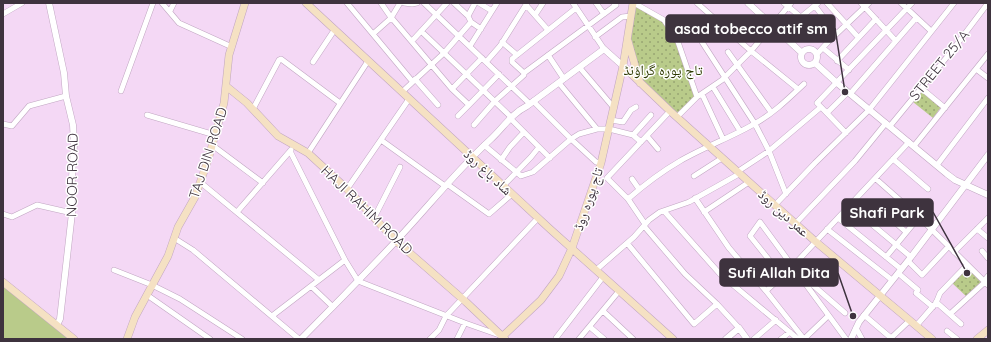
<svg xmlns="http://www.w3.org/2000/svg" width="991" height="342" font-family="Quicksand,'Noto Naskh Arabic',sans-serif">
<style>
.grass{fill:#b9cb8a}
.park{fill:url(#park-dots)}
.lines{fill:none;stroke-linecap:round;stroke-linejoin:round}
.minor-casing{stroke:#c1a6c2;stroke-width:6}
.tertiary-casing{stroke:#c1a6c2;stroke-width:7}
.secondary-casing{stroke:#c1a6c2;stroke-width:8}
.minor{stroke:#fff;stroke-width:5}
.tertiary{stroke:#fff;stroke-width:6}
.secondary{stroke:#f5e1c3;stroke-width:7}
.labels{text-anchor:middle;stroke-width:3;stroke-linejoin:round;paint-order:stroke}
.street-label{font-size:14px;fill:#3e333e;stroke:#fff}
.park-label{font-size:14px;fill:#2e3902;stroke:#fff}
.leader{fill:none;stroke:#3e333e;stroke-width:1.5}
.callout-dot{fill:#3e333e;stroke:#fff;stroke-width:1.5}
.callout{fill:#3e333e;stroke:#3e333e;stroke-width:1.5}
.callout-label{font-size:15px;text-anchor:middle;font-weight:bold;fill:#fff}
</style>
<defs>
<pattern id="park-dots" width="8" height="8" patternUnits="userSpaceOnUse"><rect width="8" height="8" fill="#b9cb8a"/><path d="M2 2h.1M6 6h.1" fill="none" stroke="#98a572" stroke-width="1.8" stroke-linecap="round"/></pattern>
</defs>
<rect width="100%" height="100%" fill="#f4d8f5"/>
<path class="grass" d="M3 286 69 339H3Z"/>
<path class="park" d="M633 3 664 20 677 39 697 97 677 117 641 83 629 31Z
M922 92 941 107 933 118 913 102Z
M967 265 985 282 968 298 951 282Z"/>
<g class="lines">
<g class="minor-casing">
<path id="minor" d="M162 3 179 23 232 47
M347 3 412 81
M381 3 390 16 452 89 469 105 499 74
M404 3 412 4 417 3
M424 3 530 104
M454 3 468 16 471 22 481 29
M479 3 492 11
M573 3 604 49
M596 3 604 14
M634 3 664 20 677 39 697 97
M697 3 751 51 798 89
M784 3 829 41
M827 3 858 37
M861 3 896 41
M901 3 931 31
M526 5 548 30
M815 6 836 34
M170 11 174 3
M3 14 22 3
M535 15 543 3
M468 16 475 3
M801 17 818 3
M719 23 702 42 755 124 769 151 786 194
M421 31 511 117
M373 34 391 18 400 3
M595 37 622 17 631 16
M412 41 447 3
M502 42 517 55
M470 46 497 3
M823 48 849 70
M728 52 771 112
M817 54 829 41 869 3
M548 55 564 79
M837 61 876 19
M313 62 335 29
M486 62 500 46 527 3
M580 68 614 108
M976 69 988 78
M524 73 616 5 614 3
M415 79 438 105
M559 83 597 129
M713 87 740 131
M921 88 945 108
M452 89 482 58
M121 91 153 3
M402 92 444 53 471 22
M702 94 723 139
M850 94 916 18
M533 101 571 139 596 162 601 163
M821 107 846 133
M253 109 279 60 281 59 340 103
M827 113 848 92
M147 115 215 135
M458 116 469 105
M677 117 697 97 722 80 751 51 791 3
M510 118 550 158
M611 120 623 122 631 110 636 107
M3 124 12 126 29 106 66 96
M474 125 495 101 524 75V73L512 62V59L576 8
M890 126 951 52 988 3
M633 135 651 115
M647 136 658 149
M381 140 445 186
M212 145 263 183
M484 145 521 176 533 172 571 139 579 134 597 129H609L633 135 641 142
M914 146 988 54
M290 151 345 260 358 281 465 323 502 336
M308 153 368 61
M893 159 928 189
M501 160 510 147 524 132
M937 165 988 98
M737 172 769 151 821 107 817 103 912 3
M694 176 722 158
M632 179 639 189
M876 179 919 217 988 285
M200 182 319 280
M447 184 489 214 512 194
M503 186 531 157 539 147
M347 189 409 99
M695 198 729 248 766 291 804 339
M628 199C644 185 661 172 680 161 704 147 732 137 756 123 774 113 789 98 804 84
M775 205 815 163 869 110 954 3
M850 206 911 257
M664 211 720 274 798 339
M237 212 291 150
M704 212 749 182
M3 214 12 217 37 205 72 213
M889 217 906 232
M374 218 400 167
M838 218 901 269
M796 223 855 161 886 123
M645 224 628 199 607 178 670 111
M644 226 685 274 717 304 739 328
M827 229 892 280
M977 229 988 238
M174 238 193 250 299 339
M627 243 694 324 717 304
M982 251 988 258
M954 252 988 218
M886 257 919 217
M908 261 922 275 949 246
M114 270 152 285 180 299 242 339
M596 270 634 237 649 220 660 212 689 202 739 174
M799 273 845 313
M898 273 918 290 916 293 933 307
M782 276 750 236 760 222 846 339
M984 281 988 276
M311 286 333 307
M766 291 792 267 909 142
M147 295 210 339
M936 302 961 324
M603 311 633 339
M950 314 985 282
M864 315 891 338
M272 316 345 260
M916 326 936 303 940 293 967 265
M590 327 604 339
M856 328 862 339
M947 331 957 339
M430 339 439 330 446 316 538 218
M457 339 465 323
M556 339V338L603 277
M579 339 619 291
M754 339 776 320
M781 339 790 332
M804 339 828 316
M890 339 909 321"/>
</g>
<g class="tertiary-casing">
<path id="tertiary" d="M49 3 64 73 66 96 73 125 74 144 71 195 72 213 60 319 57 325
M748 3 802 53
M801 57a8 8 0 1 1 16 0a8 8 0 1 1-16 0Z
M815 63 837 83 947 174 955 180 988 195
M301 339C333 307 365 274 396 241 428 207 457 170 491 139 503 128 511 114 527 106L604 49 623 66
M726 339 739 328 747 339
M851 339 859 322 911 257 988 155"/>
</g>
<g class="secondary-casing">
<path id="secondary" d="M306 3 550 229 673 339
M628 41 640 83
M623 66 670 111 816 242 932 339
M226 86 247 103 278 136 308 153 347 189 396 241 466 302 505 339
M3 282 74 339
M503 336 541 300 559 276 572 248 601 163 623 66 633 3
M127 339 135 317 168 256 178 227 195 197 208 160 224 103 229 55 245 3
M977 339 988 330"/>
</g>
<use href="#minor" class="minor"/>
<use href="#tertiary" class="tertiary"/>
<use href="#secondary" class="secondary"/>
</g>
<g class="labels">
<g class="street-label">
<text transform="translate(939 65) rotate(-51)" y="5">STREET 25/A</text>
<text transform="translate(208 153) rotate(-72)" y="5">TAJ DIN ROAD</text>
<text transform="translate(488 172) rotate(43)" y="5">شاد باغ روڈ</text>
<text transform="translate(72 175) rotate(-89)" y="5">NOOR ROAD</text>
<text transform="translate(588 199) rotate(-71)" y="5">تاج پورہ روڈ</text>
<text transform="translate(367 210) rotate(44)" y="5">HAJI RAHIM ROAD</text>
<text transform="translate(784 213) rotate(42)" y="5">عمر دین روڈ</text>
</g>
<g class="park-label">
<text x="663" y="75">تاج پورہ گراؤنڈ</text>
</g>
</g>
<path class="leader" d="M845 92L835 28M967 273L933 212M853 316L838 273"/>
<g class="callout-dot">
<circle cx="845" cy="92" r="4"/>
<circle cx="967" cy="273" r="4"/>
<circle cx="853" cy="316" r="4"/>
</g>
<g class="callout">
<rect x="666" y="15" width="169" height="27" rx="4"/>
<rect x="842" y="199" width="91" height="27" rx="4"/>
<rect x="720" y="259" width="118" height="27" rx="4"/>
</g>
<g class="callout-label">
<text x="751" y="34">asad tobecco atif sm</text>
<text x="887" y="218">Shafi Park</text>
<text x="779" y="278">Sufi Allah Dita</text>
</g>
<rect width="991" height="342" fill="none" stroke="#3e333e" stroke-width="8"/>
</svg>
